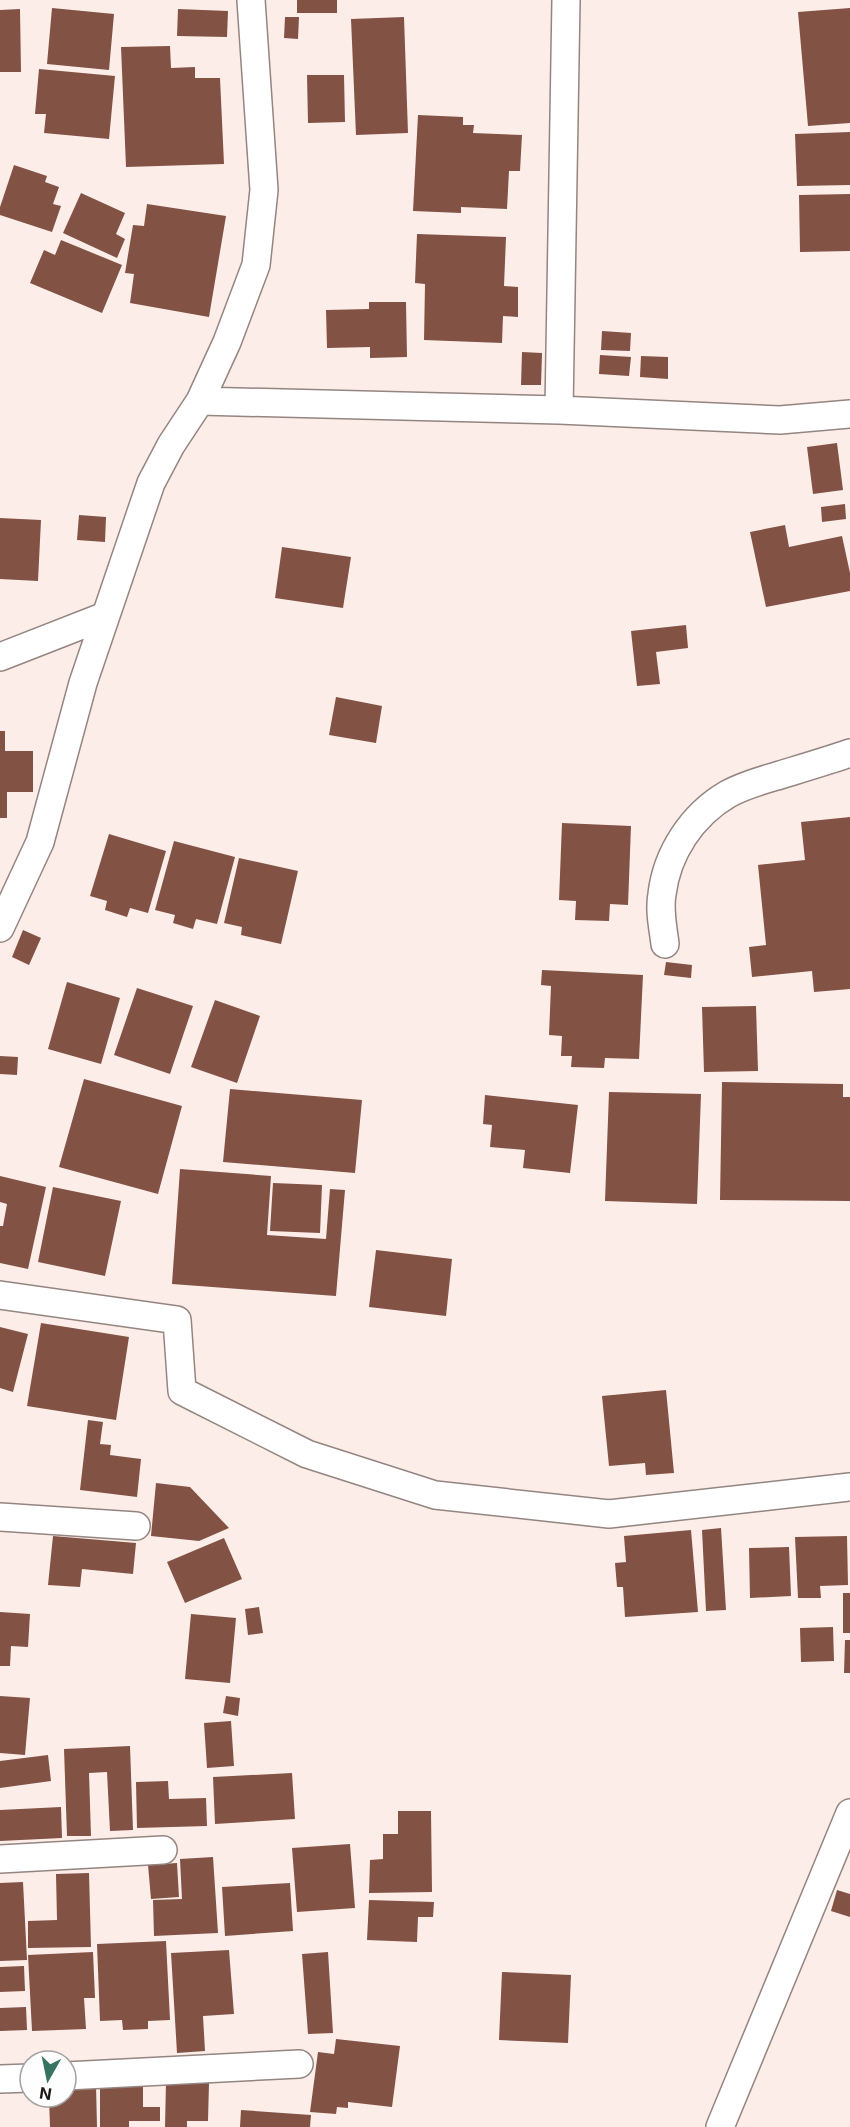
<svg xmlns="http://www.w3.org/2000/svg" width="850" height="2127" font-family="Inter,sans-serif">
<style>
.building{fill:#825245}
.lines{fill:none;stroke-linecap:round;stroke-linejoin:round}
.street-casing{stroke:#948581;stroke-width:30}
.street{stroke:#fff;stroke-width:27}
</style>
<rect width="100%" height="100%" fill="#fdede8"/>
<path class="building" d="M297 0H337V13H297Z
M52 8 114 14 109 70 47 64Z
M850 8V123L808 126 798 12Z
M20 9 21 72H0V10Z
M178 9 228 11 227 37 177 36Z
M285 17H299L298 39 284 38Z
M404 17 408 133 356 135 351 19Z
M170 46 171 68 195 67V78H220L224 164 126 167 121 47Z
M39 69 115 76 109 139 44 133 46 114H35Z
M307 75H344L345 122 308 123Z
M418 115 463 117V125H474L473 133 522 135 520 171H509L507 209 461 207V213L413 211Z
M850 132V185L797 186 795 134Z
M14 165 47 176 45 182 59 187 53 204 61 206 52 232 0 215V207Z
M81 193 125 213 116 234 125 239 117 258 63 233Z
M850 194V251L800 252 799 195Z
M147 204 226 216 209 317 130 303 134 274 125 273 133 225 144 226Z
M417 234 506 237 504 286 518 287V317L503 316 502 343 424 340 425 284 415 283Z
M61 240 122 265 102 313 30 283 44 250 55 255Z
M369 302H406L407 357 370 358V347L327 348 326 310 369 309Z
M602 331 631 333 630 351 601 350Z
M522 352 542 353 541 385H521Z
M600 355 631 357 629 376 599 374Z
M641 356 668 357V379L640 377Z
M837 443 843 490 813 494 807 447Z
M845 504 846 519 822 522 821 507Z
M79 515 106 517 105 542 77 540Z
M0 518 41 520 38 581 0 579Z
M785 525 789 547 842 536 850 573V591L766 607 750 532Z
M282 547 351 557 343 608 275 598Z
M686 625 688 648 656 652 660 684 637 686 631 631Z
M336 697 382 706 376 743 329 735Z
M0 731H5V751H33V792H7V818H0Z
M850 817V989L814 992 812 971 752 977 749 947 766 945 758 865 805 860 801 822Z
M562 823 631 826 628 905 610 904 609 921 575 920 576 901 559 900Z
M109 834 166 851 148 913 130 908 127 917 105 910 107 901 90 896Z
M174 841 235 857 217 924 196 919 193 929 173 923 175 915 155 910Z
M239 858 298 871 281 944 241 935 242 927 224 923Z
M23 930 41 938 29 965 12 957Z
M666 962 692 965 691 978 664 975Z
M542 970 643 975 639 1059 605 1058 604 1068 571 1067 572 1056H561L562 1036 549 1035 551 986 541 985Z
M67 982 120 998 101 1064 48 1049Z
M137 988 193 1006 170 1074 114 1055Z
M215 1000 260 1016 237 1083 191 1067Z
M756 1006 758 1071 704 1072 702 1007Z
M0 1056 18 1057 17 1075 0 1074Z
M84 1079 182 1106 158 1194 59 1167Z
M722 1082 843 1084V1097H850V1201L720 1200Z
M230 1089 362 1100 355 1173 223 1162Z
M609 1092 701 1094 697 1204 605 1201Z
M485 1095 578 1105 570 1173 523 1168 525 1150 490 1147 492 1125 483 1124Z
M180 1169 271 1176 267 1235 326 1239 330 1189 345 1190 336 1296 172 1284Z
M0 1176 46 1187 28 1269 0 1263V1226H3L7 1204 0 1202Z
M273 1183 322 1185 320 1233 270 1231Z
M53 1187 121 1201 105 1276 38 1262Z
M376 1250 452 1259 446 1316 369 1307Z
M41 1323 129 1337 116 1420 27 1406Z
M0 1327 28 1334 13 1392 0 1388Z
M666 1390 674 1473 646 1475 645 1463 609 1466 602 1396Z
M88 1420 103 1422 100 1444 111 1445 110 1455 141 1459 137 1497 80 1490Z
M156 1483 190 1487 229 1528 199 1541 151 1536Z
M721 1528 726 1610 706 1611 702 1530Z
M691 1530 698 1612 625 1617 623 1587H617L615 1563 626 1562 624 1536Z
M53 1536 136 1543 133 1574 82 1569 80 1587 48 1585Z
M847 1536 848 1585 820 1586 821 1598H798L795 1537Z
M224 1538 242 1579 185 1603 167 1562Z
M789 1547 791 1596 750 1598 749 1548Z
M843 1593H850V1633H843Z
M259 1607 263 1633 248 1635 245 1609Z
M0 1612 30 1614 28 1647 11 1646 10 1666H0Z
M191 1614 236 1618 230 1683 185 1679Z
M833 1627 834 1661 801 1662 800 1628Z
M845 1640H850V1673H844Z
M0 1696 30 1698 25 1755 0 1753Z
M226 1696 240 1698 238 1716 223 1713Z
M231 1721 234 1766 207 1768 204 1723Z
M130 1746 133 1830 110 1831 107 1772 89 1773 91 1836H67L64 1749Z
M48 1755 51 1781 0 1788V1761Z
M292 1773 295 1819 215 1824 213 1777Z
M168 1781 169 1799 206 1798 207 1826 137 1828 136 1782Z
M61 1807 62 1838 0 1841V1810Z
M398 1811H431L432 1892 369 1893 370 1860 383 1859V1834H398Z
M350 1844 355 1908 297 1912 292 1848Z
M213 1857 218 1933 154 1936 153 1900 182 1899 180 1859Z
M177 1863 179 1897 151 1899 148 1865Z
M89 1873 91 1947 28 1948V1921L57 1920 56 1874Z
M23 1882 27 1960 0 1961V1883Z
M290 1883 293 1931 225 1936 222 1887Z
M837 1890 850 1894V1917L831 1911Z
M369 1900 434 1902 433 1917H418L417 1942 367 1940Z
M166 1941 170 2020 148 2021V2029L123 2030 122 2020 100 2021 97 1944Z
M229 1950 234 2014 203 2016 205 2051 177 2053 171 1953Z
M93 1952 95 1998H84L86 2029 32 2031 28 1955Z
M328 1952 333 2033 308 2034 302 1954Z
M24 1966 25 1991 0 1992V1967Z
M502 1972 571 1975 568 2043 499 2040Z
M26 2007 27 2030 0 2031V2008Z
M336 2039 400 2046 392 2107 348 2102V2108L337 2107 336 2114 310 2112 318 2052 334 2054Z
M166 2082 209 2083 208 2121H187V2127H165Z
M100 2084H143V2107H160V2121H129V2127H100Z
M96 2085 97 2127H50L49 2097H66V2086Z
M241 2110 311 2115 310 2127H240Z"/>
<g class="lines">
<g class="street-casing">
<path id="street" d="M200 401 559 410 780 420 850 414
M559 410 566 0
M0 657 105 616
M0 928 40 842 83 683 151 483 171 445 200 401 227 342 256 265 264 190 251 0
M665 944C663 927 659 911 662 894 667 853 692 815 728 794 744 785 763 780 780 775 803 768 827 761 850 753
M0 1295 177 1320 182 1391 307 1454 435 1495 609 1514 850 1487
M0 1517 136 1526
M0 1859 163 1850
M66 2076 299 2064
M0 2079 30 2078
M720 2127 850 1813"/>
</g>
<use href="#street" class="street"/>
</g>
<g transform="translate(48 2079) rotate(189)"><circle r="28" fill="#fefefe" stroke="#a4a2a1" stroke-width="1.5"/>
<path d="M0-4.5L10 22L0 15L-10 22Z" fill="#367461"/>
<text y="-9" font-size="16" font-weight="bold" text-anchor="middle" fill="#1d1716">N</text>
</g>
</svg>
